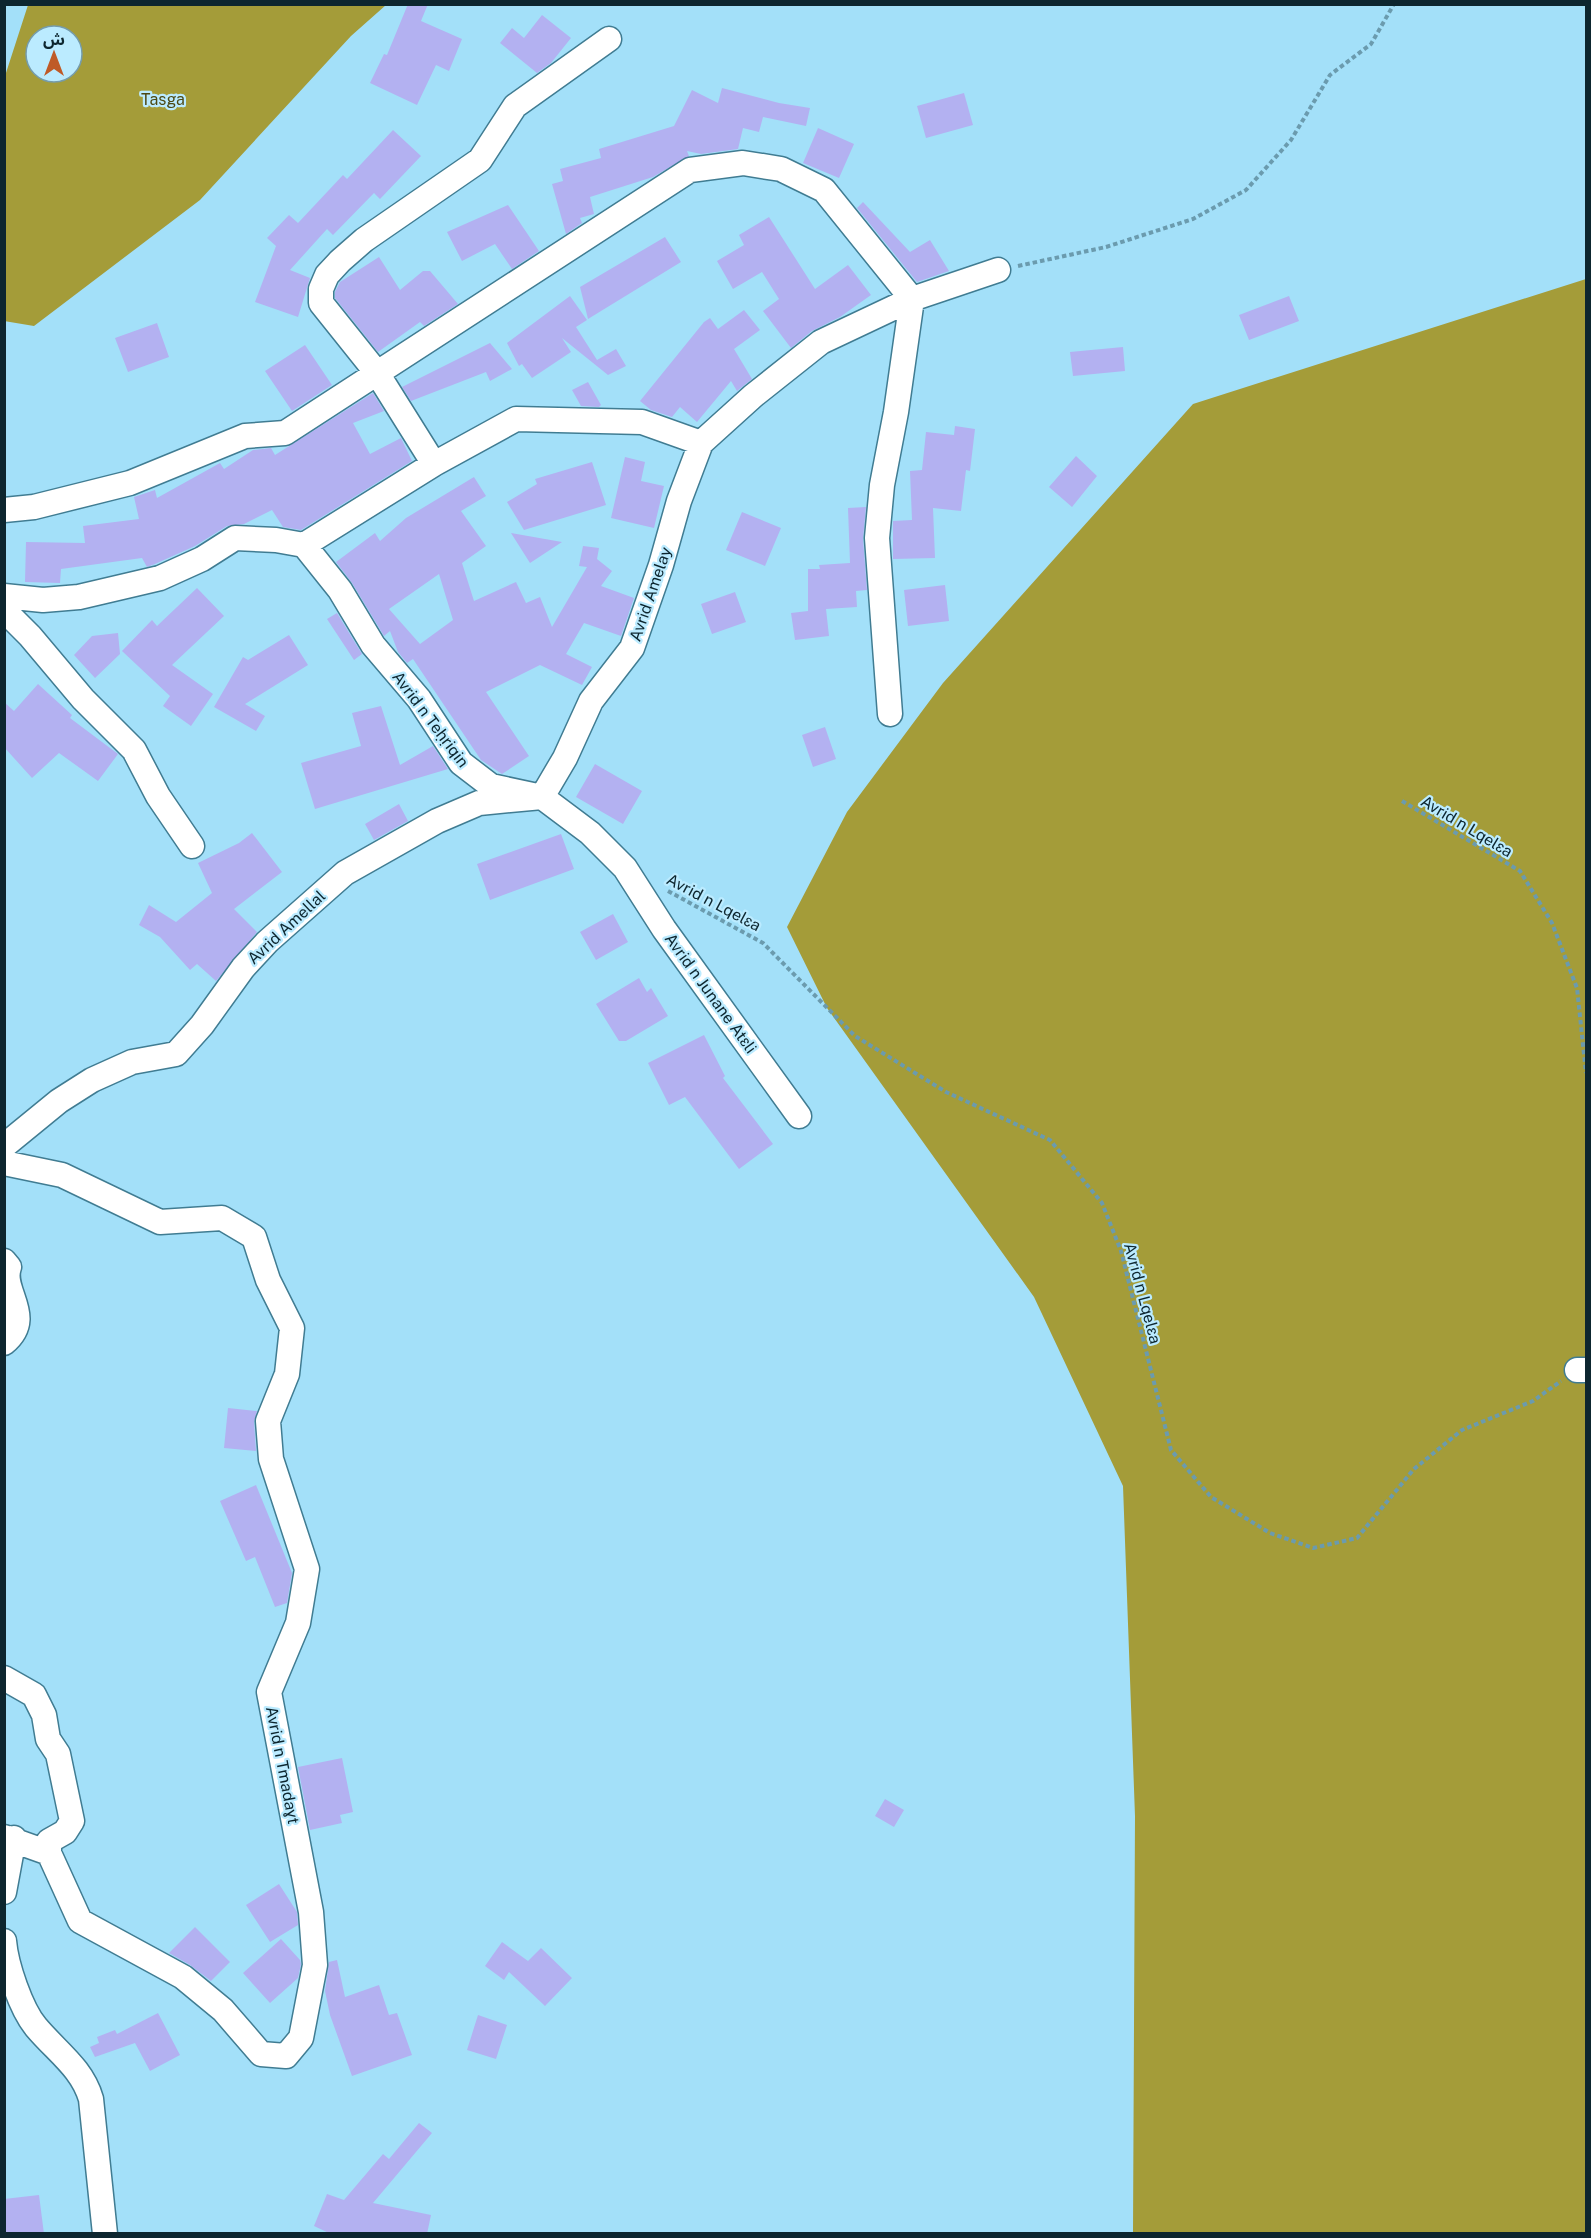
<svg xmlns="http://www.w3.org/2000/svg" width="1591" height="2238" font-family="'Public Sans','Noto Sans Arabic',sans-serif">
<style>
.forest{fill:#a49c39;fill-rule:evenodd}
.building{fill:#b3b1f1;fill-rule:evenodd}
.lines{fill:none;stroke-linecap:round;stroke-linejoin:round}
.minor-casing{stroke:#407c92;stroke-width:27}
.path{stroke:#6b9bae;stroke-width:4;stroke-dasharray:4.5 3;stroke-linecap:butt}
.minor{stroke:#fff;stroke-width:24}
.labels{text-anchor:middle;stroke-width:4.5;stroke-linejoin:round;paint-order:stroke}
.park-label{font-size:16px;fill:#4c4813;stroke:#bbebff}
.street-label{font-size:16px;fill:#0d262f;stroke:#bbebff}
</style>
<rect width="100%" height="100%" fill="#a3e0f9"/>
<path class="forest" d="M28 5V4L386 5 351 36 200 200 34 326 4 321 5 76ZM36 36H72V72H36Z
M1586 279V2233H1133L1135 1816 1123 1486 1034 1297 827 1008 787 927 847 812 943 683 1193 404Z"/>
<path class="building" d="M408 4H428L421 21 462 39 449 71 436 65 417 105 370 83 384 54 387 55Z
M542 15 571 38 551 63 537 73 500 43 512 28 524 38Z
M722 88 779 103 810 108 806 126 763 117 759 132 743 128 738 149 701 154 687 151 689 156 653 177 590 197 594 214 580 218 582 223 566 234 552 184 563 181 560 169 601 158 599 149 674 126 692 90 718 103Z
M964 93 973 125 926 138 917 106Z
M818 128 854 144 839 178 803 163Z
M393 130 421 156 380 199 374 193 333 235 327 229 290 270 310 278 298 317 255 302 276 246 267 238 289 215 298 223 343 175 347 179Z
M863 202 910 252 930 240 949 271 917 282 857 208Z
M508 205 539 251 512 269 495 244 462 261 447 232Z
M769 217 815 289 848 265 871 295 840 317 812 331 791 348 763 311 779 299 762 272 733 289 717 261 744 245 739 235Z
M665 237 681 262 588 319 580 287Z
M379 257 400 290 423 271H430L458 304 424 326 420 322 378 352 335 298V292L340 282Z
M570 296 587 320 576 327 597 360 616 349 626 366 608 375 562 338 571 352 532 378 522 364 519 366 507 343Z
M1289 296 1299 321 1249 340 1239 315Z
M744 310 760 330 734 349 752 379 737 391 731 381 697 422 680 407 672 417 651 410 640 401 704 322 710 318 718 329Z
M157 323 169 357 128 372 115 338Z
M490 343 512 369 490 381 486 372 411 401 402 387Z
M305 345 332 385 292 411 265 371Z
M1123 347 1125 371 1073 376 1070 352Z
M588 382 601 405 599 407 581 406 572 390Z
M373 393 384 411 353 423 370 454 401 438 412 461 301 530 283 527 272 510 244 524 227 526 195 546 155 564 147 567 142 558 61 569 60 583 25 582 26 542 85 543 83 526 139 519 134 497 155 490 157 498 220 463 224 469 253 450 271 448 275 455Z
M955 426 975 429 970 471 966 470 961 511 933 508 935 558 893 559V521L912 520 910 471 922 470 926 432 954 435Z
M1076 456 1097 476 1072 507 1049 487Z
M625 457 645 462 641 481 664 486 654 528 611 518Z
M592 462 606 505 524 530 507 502 537 484 535 479Z
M474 477 486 496 461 511 486 546 462 563 474 601 516 582 526 603 540 597 552 627 587 567 579 566 583 546 599 548 597 559 612 571 601 586 634 598 621 636 584 623 566 654 592 667 582 685 540 665 486 692 529 756 502 774 481 760 413 659 407 663 398 652 390 631 384 636 352 583 336 562 375 533 380 541 406 518ZM439 574 453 620 420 644 389 609Z
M866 507 863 539 867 590 856 591 857 607 826 609 829 636 795 640 791 613 808 611V569H820L819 565 850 563 848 508Z
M742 512 781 528 765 566 726 550Z
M511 533 562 542 530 563Z
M945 585 949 621 908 626 904 590Z
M197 588 224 616 172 665 213 694 191 726 163 706 170 696 122 651 152 620 157 626Z
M735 592 746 622 712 634 701 604Z
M337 613 362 654 354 660 327 619Z
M118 633 120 654 95 678 74 655 92 636Z
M289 635 308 665 245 704 265 716 256 731 214 707 243 657 248 660Z
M38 684 72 715 70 718 118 754 98 781 59 753 32 778 4 747V702L14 711Z
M381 706 400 765 433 746 448 769 315 809 301 763 361 746 352 713Z
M825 727 836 759 813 767 802 735Z
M595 764 642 791 623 824 576 797Z
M399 804 408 821 374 840 365 824Z
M252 833 282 872 234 909 257 932 216 981 197 964 190 970 160 937 139 925 149 905 176 922 212 893 198 863 239 843Z
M561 834 574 869 490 900 477 864Z
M613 914 628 942 596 960 580 932Z
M639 978 647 992 651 988 668 1016 626 1041H619L596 1004Z
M704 1035 725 1076 723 1078 773 1144 739 1169 685 1097 669 1105 648 1063Z
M228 1408 257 1411 254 1422 256 1451 224 1448Z
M256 1485 292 1573 287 1603 275 1607 255 1557 246 1561 220 1501Z
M342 1758 353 1812 340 1815 342 1823 310 1830 298 1767Z
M885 1799 904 1810 894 1827 875 1816Z
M279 1884 297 1912 298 1925 270 1942 246 1905Z
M195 1927 230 1962 211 1981 190 1965 169 1953Z
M281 1939 300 1960 301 1964 298 1978 270 2003 243 1973Z
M502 1942 528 1961 541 1948 572 1978 545 2006 509 1972 504 1980 485 1966Z
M337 1960 345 1997 379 1985 389 2015 397 2013 412 2055 352 2076 330 2015 325 1991 329 1962Z
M158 2013 180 2055 150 2071 135 2043 95 2057 90 2047 99 2043 97 2037 115 2030 117 2034Z
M478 2015 507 2025 496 2059 467 2050Z
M419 2123 432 2133 373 2203 431 2215 427 2234H331L314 2226 327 2194 344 2200 383 2154 389 2159Z
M39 2195 44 2234H4V2199Z"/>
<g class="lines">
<g class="minor-casing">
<path id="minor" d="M434 464 377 373 321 303V289L327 275 340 261 364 240 480 160 515 106 609 39
M4 510 34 507 130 483 245 436 285 433 690 170 743 163 781 169 824 190 912 299 896 412 882 485 877 538 890 714
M304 545 434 464 516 419 642 422 701 443
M4 596 43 600 79 597 160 578 202 559 235 538 276 540 304 545 340 590 373 645 419 699 461 763 491 786 542 797 590 833 625 868 664 929 799 1116
M4 610 30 636 83 699 134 750 158 796 192 846
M4 1146 59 1101 92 1080 132 1062 176 1054 202 1025 243 968 267 942 345 873 437 821 479 803 542 797 565 758 591 701 632 648 661 565 679 501 701 443 753 396 821 342 912 299 998 270
M4 1163 62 1175 160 1222 222 1218 254 1237 268 1280 292 1328 287 1374 268 1421 271 1459 307 1569 298 1623 269 1692 311 1912 315 1965 301 2038 286 2056 261 2054 223 2010 183 1977 80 1921 49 1853 4 1837
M4 1261 9 1267C0 1291 36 1317 4 1343
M1577 1370H1586
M4 1678 34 1695 44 1715 48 1739 58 1754 72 1821 65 1832 49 1841V1853
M4 1892 14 1838
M4 1941C6 1965 21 2009 36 2027 57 2052 82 2068 91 2099L105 2234"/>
</g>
<path class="path" d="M1018 266 1106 247 1193 219 1246 190 1291 140 1330 75 1371 44 1394 4
M1402 801 1520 871 1552 923 1577 988 1586 1073
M668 891 763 943 855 1036 946 1092 1050 1140 1102 1203 1121 1251 1171 1450 1211 1497 1270 1533 1313 1548 1357 1538 1414 1469 1462 1430 1533 1401 1561 1381"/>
<use href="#minor" class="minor"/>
</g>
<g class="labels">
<g class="park-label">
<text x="163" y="105">Tasga</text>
</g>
<g class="street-label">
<text transform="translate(650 594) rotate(-71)" y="6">Avrid Amelay</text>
<text transform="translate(431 719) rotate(53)" y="6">Avrid n Teḥṛiqin</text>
<text transform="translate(1467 826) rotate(31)" y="6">Avrid n Lqelɛa</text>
<text transform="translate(714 902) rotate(28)" y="6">Avrid n Lqelɛa</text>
<text transform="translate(286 927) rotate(-43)" y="6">Avrid Amellal</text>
<text transform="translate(711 993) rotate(54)" y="6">Avrid n Junane Atɛli</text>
<text transform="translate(1143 1293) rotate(75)" y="6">Avrid n Lqelɛa</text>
<text transform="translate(283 1765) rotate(79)" y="6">Avrid n Tmadaɣt</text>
</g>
</g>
<rect width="1591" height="2238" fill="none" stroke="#0d262f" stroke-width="12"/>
<g transform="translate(54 54)"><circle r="28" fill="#bbebff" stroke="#759cac" stroke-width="1.5"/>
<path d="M0-4.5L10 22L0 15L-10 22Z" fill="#bf5a27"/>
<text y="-9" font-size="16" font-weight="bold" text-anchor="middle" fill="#0d262f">ش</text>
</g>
</svg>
